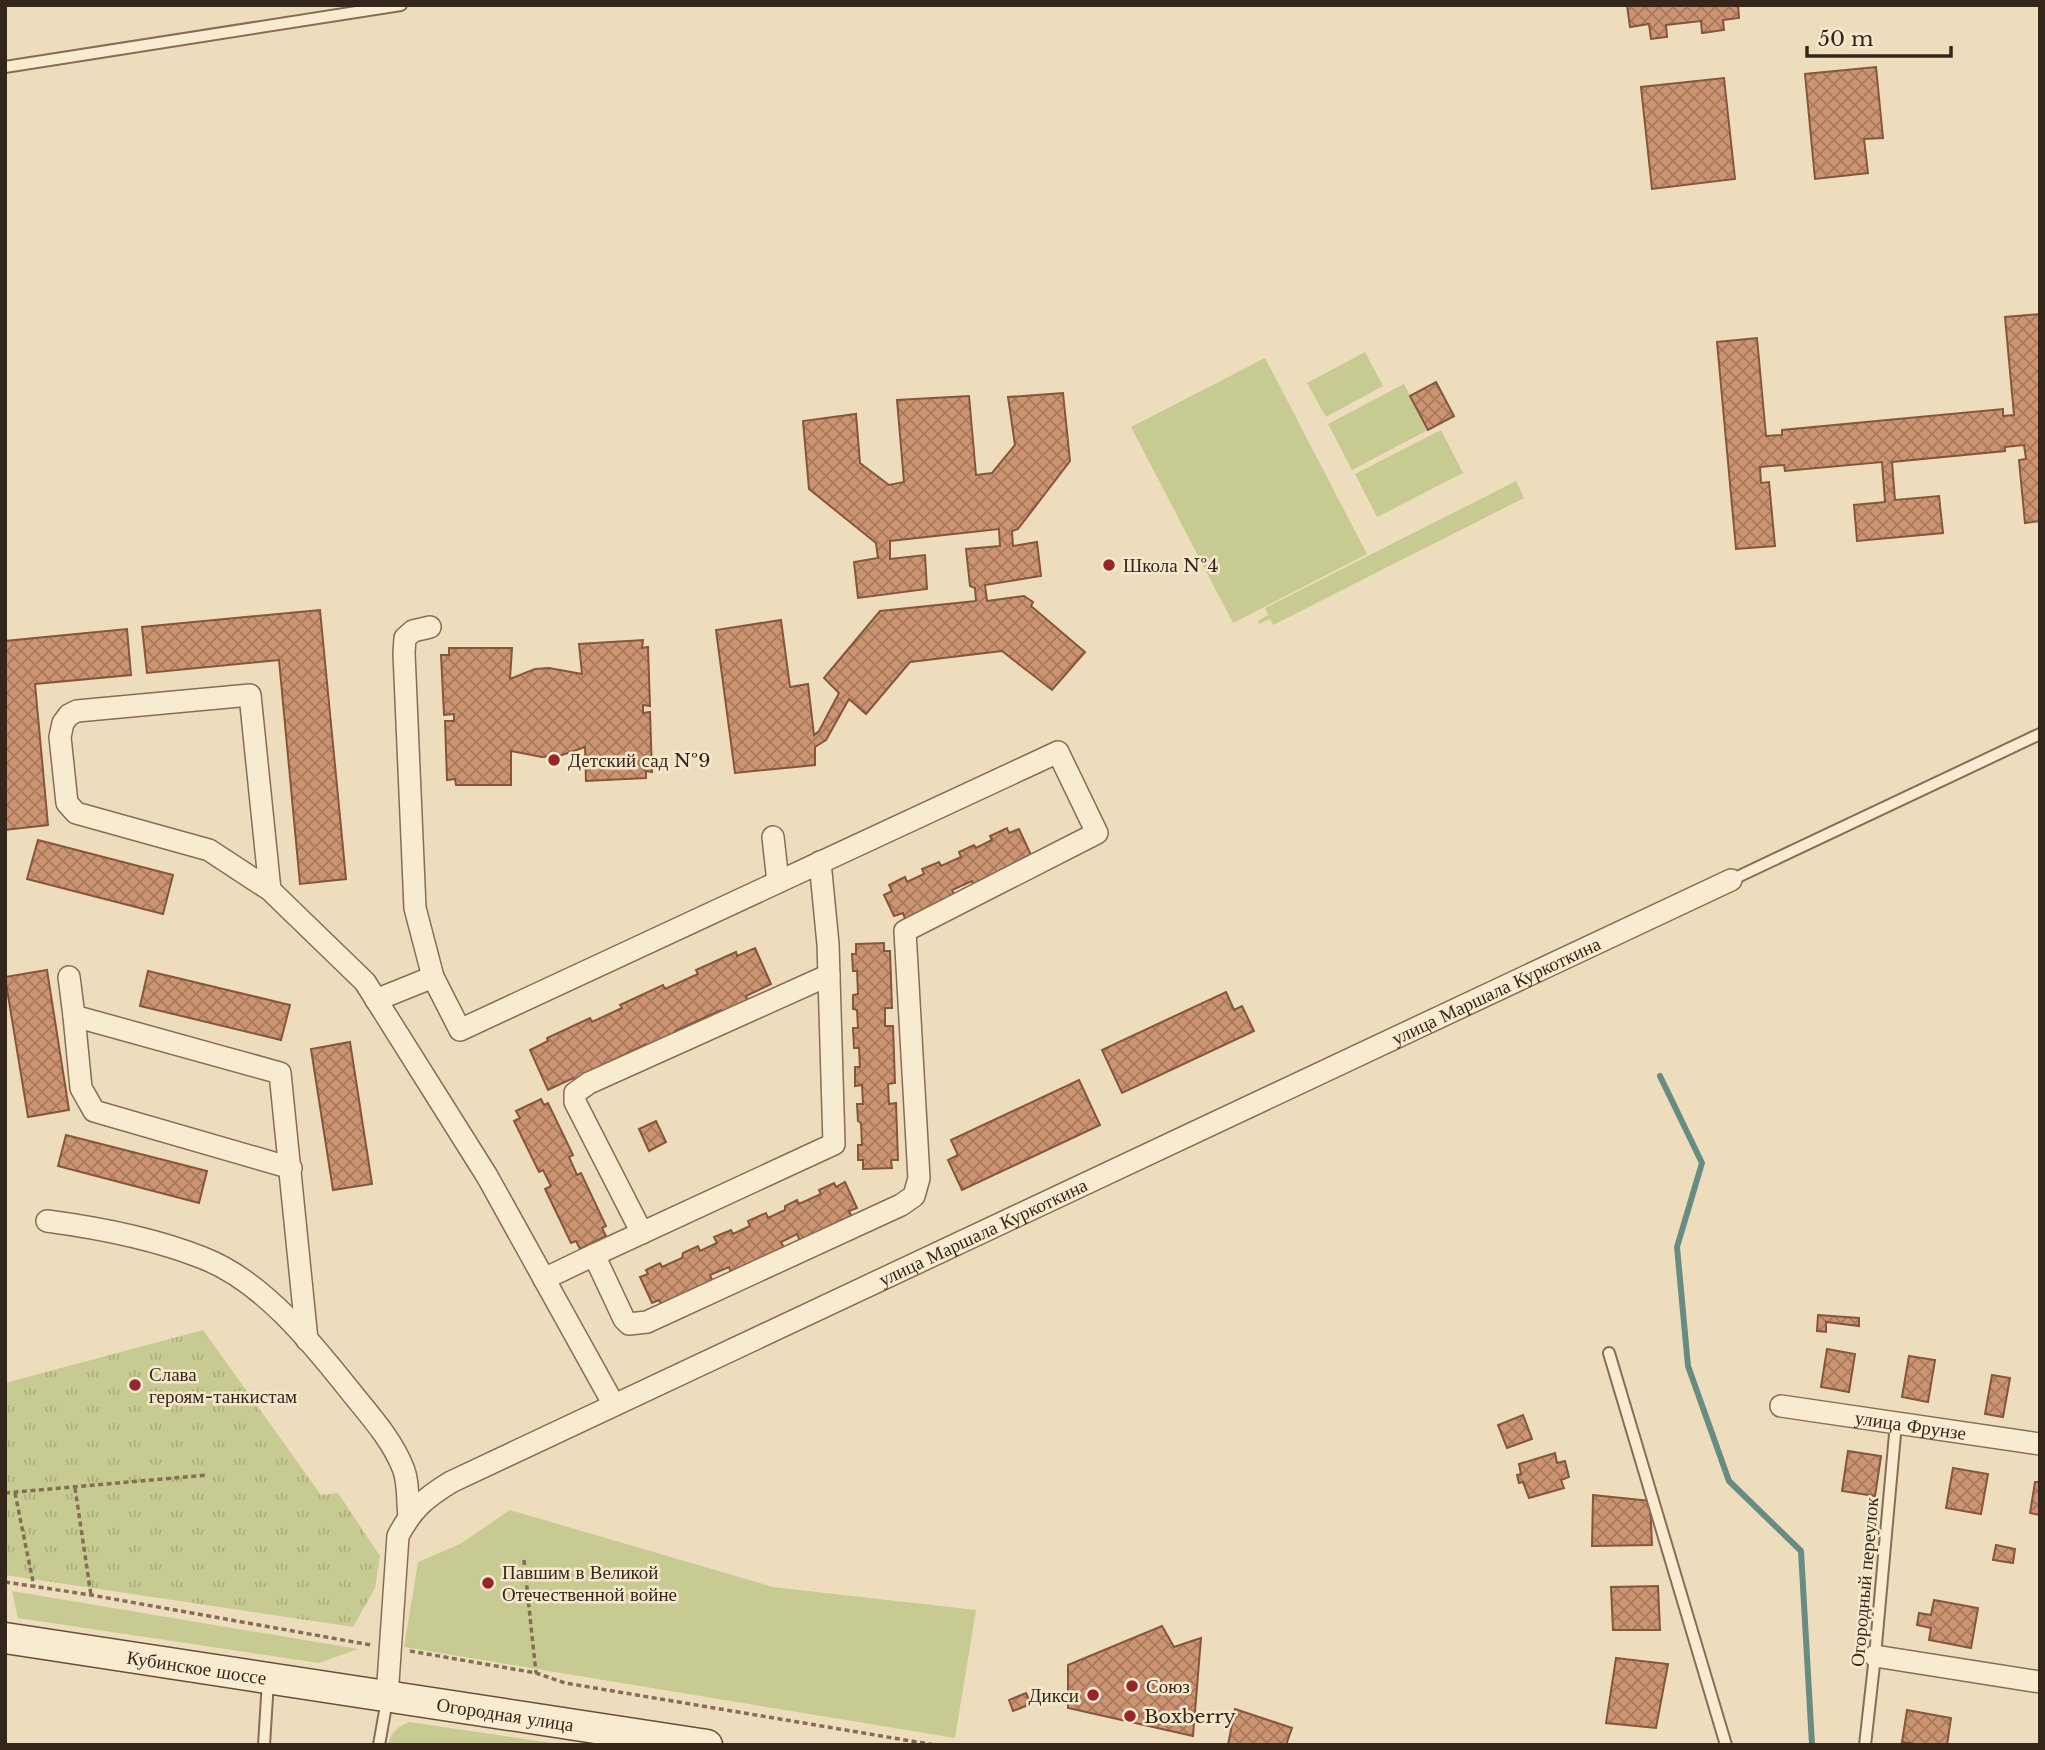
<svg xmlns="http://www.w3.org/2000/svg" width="2045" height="1750" font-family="'Libre Baskerville',serif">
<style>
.grass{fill:#c7cb91}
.park{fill:url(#park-tufts)}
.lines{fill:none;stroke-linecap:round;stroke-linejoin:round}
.stream{stroke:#698c82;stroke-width:6}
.building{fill:url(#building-cross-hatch);stroke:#85563c;stroke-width:2}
.lane-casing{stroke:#866d56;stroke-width:14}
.street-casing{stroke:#866d56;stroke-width:24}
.secondary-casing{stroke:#674e3a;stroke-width:33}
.path{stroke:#866d56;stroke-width:3.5;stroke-dasharray:5 3.5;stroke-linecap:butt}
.lane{stroke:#f9ebd0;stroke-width:10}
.street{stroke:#f9ebd0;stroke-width:21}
.secondary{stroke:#f9ebd0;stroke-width:30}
.poi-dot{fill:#95262c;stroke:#f5e8cd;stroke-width:2.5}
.labels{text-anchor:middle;stroke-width:5;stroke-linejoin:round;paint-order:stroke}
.poi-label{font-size:19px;fill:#35261b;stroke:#f5e8cd;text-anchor:start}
.street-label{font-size:19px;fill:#35261b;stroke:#f5e8cd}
</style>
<defs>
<pattern id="park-tufts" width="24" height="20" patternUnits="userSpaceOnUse" patternTransform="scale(1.75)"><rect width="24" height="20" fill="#c7cb91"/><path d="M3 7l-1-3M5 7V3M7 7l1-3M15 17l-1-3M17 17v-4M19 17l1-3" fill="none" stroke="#acae7c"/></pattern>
<pattern id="building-cross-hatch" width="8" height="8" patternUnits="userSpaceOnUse" patternTransform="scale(1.75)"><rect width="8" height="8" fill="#cd9472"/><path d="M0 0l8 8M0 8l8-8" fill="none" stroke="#a7795d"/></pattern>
</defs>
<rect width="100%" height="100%" fill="#eeddbd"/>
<path class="grass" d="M1365 352 1383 386 1326 417 1307 383Z
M1265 358 1367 554 1233 623 1131 427Z
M1404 384 1428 430 1352 470 1328 424Z
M1441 430 1463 473 1377 517 1355 474Z
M1516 481 1524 498 1273 625 1270 619 1259 624 1258 621 1268 615 1265 608Z
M510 1510 773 1587 976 1610 955 1738 404 1647 418 1562 460 1544Z
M12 1591 358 1649 319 1663 18 1618Z
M409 1722 566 1745H388C391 1732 397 1727 409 1722Z"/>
<path class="park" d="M203 1330 321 1495 338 1493 380 1556 375 1588 353 1627 5 1575V1383Z"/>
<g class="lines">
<path class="stream" d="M1660 1076 1702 1163 1677 1247 1688 1366 1729 1481 1801 1551 1812 1745"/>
</g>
<path class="building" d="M1627 5H1738L1739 18 1723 20 1724 30 1702 33 1701 21 1666 25 1667 37 1651 39 1649 24 1630 27Z
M1876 67 1883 138 1864 139 1868 173 1815 179 1805 74Z
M1724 78 1735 179 1652 189 1641 87Z
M2040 314V521L2025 523 2019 460 2026 459 2024 445 2005 447V451L1892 462 1895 500 1939 496 1943 533 1857 541 1854 505 1885 502 1882 462 1785 471 1784 465 1760 467 1761 483 1769 482 1775 546 1736 549 1717 342 1757 338 1766 436 1782 435V430L2003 409V416L2014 415 2005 317Z
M1436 382 1454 416 1428 430 1410 396Z
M1063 393 1070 461 1018 529 1012 531 1013 546 1037 542 1041 576 985 585 987 601 1024 596 1033 602 1031 606 1085 652 1052 690 1002 651 910 662 866 714 849 699 826 740 815 747V765L735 773 716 630 781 620 790 687 808 684 814 735 819 731 839 693 824 678 880 611 976 601 975 588 970 586 966 549 1000 546 999 529 890 541V559L925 555 927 589 858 598 854 562 878 558 876 543 809 489 803 421 856 414 860 463 889 485 904 482 897 400 969 396 976 475 992 473 1015 445 1008 397Z
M320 610 346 879 300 884 279 660 147 673 142 627Z
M127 629 131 675 35 684 48 825 5 830V641Z
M643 640 642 648 648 647 650 706 643 705V713L650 712 652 772 646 771V778L586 781 585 747 562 755 542 757 511 751V785H456L455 779 447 780 445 721H454V714L444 715 441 655H449V648H512L510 679 535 669 549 668 582 674 579 644Z
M1007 828 1009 833 1019 829 1031 855 1023 858 1025 863 974 886 972 881 952 890 955 896 905 919 903 913 894 916 884 895 892 891 889 885 905 877 907 882 924 874 922 869 939 862 941 866 961 857 959 852 974 845 976 848 992 840 990 836Z
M38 840 173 875 163 914 27 879Z
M884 943V951H890L892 1008H885V1026H893L895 1083 888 1084 889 1104 896 1103 898 1160H891L892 1168 863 1169V1160H858V1145H862L861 1123 858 1121 857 1104H863L862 1085 855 1086V1067H860L859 1048H854L853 1028H858L857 1010 853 1009V995L858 994 857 971H853L852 954H856V944Z
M755 948 771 984 746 996 749 1004 724 1016 721 1010 675 1031 678 1038 649 1051 646 1044 601 1066 603 1071 576 1084 573 1078 548 1090 530 1050 548 1041 547 1038 590 1018 592 1022 622 1008 620 1005 663 985 665 989 698 974 696 970 736 952 737 956Z
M47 970 69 1110 28 1117 5 977Z
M148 971 290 1005 281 1040 140 1006Z
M1226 992 1234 1010 1242 1006 1254 1031 1122 1093 1102 1050Z
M350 1042 372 1184 333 1190 311 1049Z
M1079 1080 1100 1125 962 1190 948 1160 958 1155 951 1140Z
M541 1099 544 1105 548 1103 573 1155 569 1157 577 1175 581 1173 606 1226 602 1228 606 1236 580 1249 576 1241 571 1243 545 1189 551 1186 543 1170 539 1172 514 1121 520 1118 516 1111Z
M656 1121 666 1142 649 1151 639 1129Z
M66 1135 207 1171 199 1203 58 1166Z
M845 1182 857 1208 849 1211 852 1217 800 1241 797 1234 781 1242 784 1248 731 1273 729 1267 710 1275 713 1282 662 1306 659 1300 652 1303 640 1277 648 1274 646 1270 660 1263 662 1267 682 1258 683 1253 698 1246 700 1251 717 1243 714 1237 731 1230 733 1234 750 1226 748 1221 766 1213 768 1218 785 1210V1206L797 1200 799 1204 821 1194 819 1190 834 1183 836 1187Z
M1818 1315 1859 1318V1326L1826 1322V1332L1817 1331Z
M1827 1349 1855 1354 1849 1392 1821 1387Z
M1909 1356 1935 1360 1928 1402 1902 1397Z
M1992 1375 2010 1378 2003 1417 1985 1414Z
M1523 1415 1532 1439 1507 1448 1498 1425Z
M1848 1451 1881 1456 1875 1496 1842 1491Z
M1555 1453 1557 1463 1565 1461 1569 1477 1561 1480 1564 1488 1529 1498 1523 1482 1519 1483 1517 1475 1521 1474 1519 1464Z
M1953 1468 1988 1474 1981 1514 1946 1508Z
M2035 1482H2040V1515L2030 1513Z
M1593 1495 1650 1501 1652 1545 1592 1546Z
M1996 1545 2015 1549 2013 1563 1993 1560Z
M1658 1586 1660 1630H1613L1611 1587Z
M1934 1600 1978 1608 1971 1648 1929 1640 1931 1628 1917 1625 1919 1613 1931 1615Z
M1162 1626 1174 1647 1201 1638 1193 1736 1068 1708V1665Z
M1616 1658 1668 1664 1656 1728 1606 1723Z
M1026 1693 1031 1704 1013 1711 1009 1700Z
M1235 1709 1292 1728 1286 1745H1228Z
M1907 1710 1951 1718 1947 1745H1919L1902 1742Z"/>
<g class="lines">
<g class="lane-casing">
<path id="lane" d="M5 67 401 5
M1731 880 2040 734
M1609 1353 1726 1745
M264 1745 268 1681
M379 1745 387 1700
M1865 1745 1875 1656 1896 1423"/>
</g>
<g class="street-casing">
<g id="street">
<path d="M430 627 413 631 405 638 404 653 415 908 433 977"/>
<path d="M773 837 778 882"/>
<path d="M270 890 209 850 76 813 67 803 60 737 63 723 69 715 77 711 250 695 270 890 365 982 487 1176 614 1405"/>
<path d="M69 977 74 1016 280 1073 307 1340"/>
<path d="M376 1000 433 977 460 1030 1058 752 1097 833 905 931 919 1178 914 1196 901 1205 647 1322 629 1324 624 1319 594 1255 544 1279"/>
<path d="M74 1016 81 1088 94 1111 291 1168"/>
<path d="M47 1221C100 1228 153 1238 203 1258 265 1282 315 1347 355 1397 373 1419 393 1442 403 1468 409 1482 407 1501 409 1516"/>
<path d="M642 1233 575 1102V1093L589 1083 829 975"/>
<path d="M594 1255 834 1144 828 944 820 862"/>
<path id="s1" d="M1781 1406 2040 1444"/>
<path d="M1875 1656 2040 1682"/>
<path id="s2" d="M387 1697 398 1536C412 1509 425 1498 451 1482L1731 880"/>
</g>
</g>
<g class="secondary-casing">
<g id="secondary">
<path id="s3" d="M5 1638 707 1745"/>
</g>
</g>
<path class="path" d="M75 1488 91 1595
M5 1493 207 1475
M15 1493 34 1587
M524 1560 536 1673
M5 1582 91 1595 371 1645
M410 1651 536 1673 565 1683 935 1745"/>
<use href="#lane" class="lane"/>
<use href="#street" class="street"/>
<use href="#secondary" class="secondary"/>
</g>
<g class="poi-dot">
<circle cx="1109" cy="565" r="7"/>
<circle cx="554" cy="760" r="7"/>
<circle cx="135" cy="1385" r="7"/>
<circle cx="488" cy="1583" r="7"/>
<circle cx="1132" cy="1686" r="7"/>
<circle cx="1093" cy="1695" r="7"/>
<circle cx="1130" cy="1716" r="7"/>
</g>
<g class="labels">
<g class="poi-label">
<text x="1123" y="572">Школа №4</text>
<text x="568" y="767">Детский сад №9</text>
<text x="149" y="1381">Слава<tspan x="149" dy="22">героям-танкистам</tspan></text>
<text x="502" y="1579">Павшим в Великой<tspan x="502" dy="22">Отечественной войне</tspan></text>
<text x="1146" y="1693">Союз</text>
<text x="1079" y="1702" text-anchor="end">Дикси</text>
<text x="1144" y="1723">Boxberry</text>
</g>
<g class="street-label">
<text dy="7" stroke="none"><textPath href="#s2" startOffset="1393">улица Маршала Куркоткина</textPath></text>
<text dy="7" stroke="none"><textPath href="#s2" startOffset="826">улица Маршала Куркоткина</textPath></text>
<text dy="7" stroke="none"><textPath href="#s1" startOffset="131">улица Фрунзе</textPath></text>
<text transform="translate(1864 1582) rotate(-85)" y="7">Огородный переулок</text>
<text dy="7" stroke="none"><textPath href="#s3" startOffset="194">Кубинское шоссе</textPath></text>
<text dy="7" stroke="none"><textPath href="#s3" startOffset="506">Огородная улица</textPath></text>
</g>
</g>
<rect width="2045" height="1750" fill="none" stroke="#35261b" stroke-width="14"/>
<path d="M1807 46v10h144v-10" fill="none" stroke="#35261b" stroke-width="3.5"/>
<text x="1818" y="46" font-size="21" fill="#35261b" stroke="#f5e8cd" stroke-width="5" paint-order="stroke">50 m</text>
</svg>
